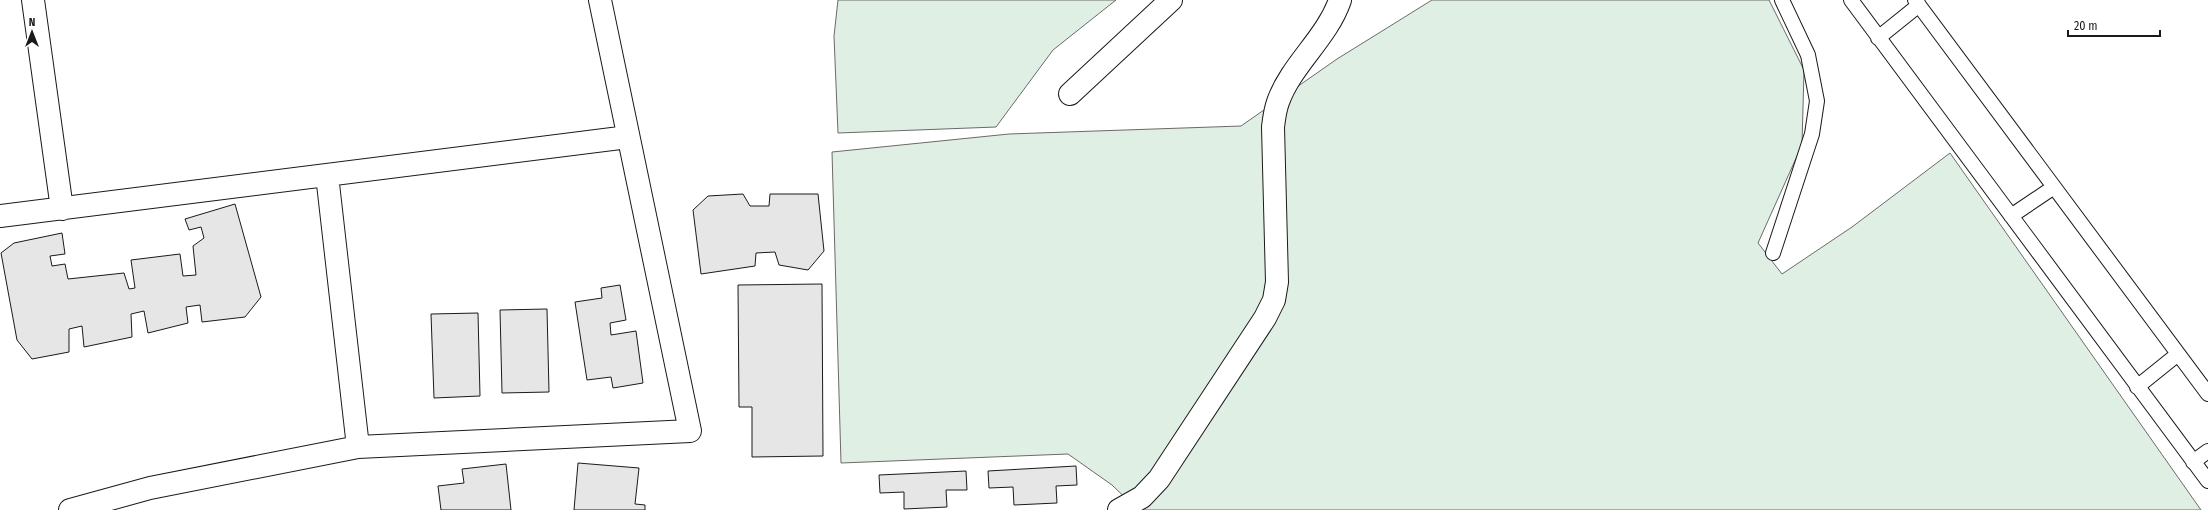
<svg xmlns="http://www.w3.org/2000/svg" width="2208" height="510" font-family="'Fira Sans Condensed',sans-serif">
<style>
.green{fill:#e0efe3;stroke:#6a6a6a}
.building{fill:#e6e6e6;stroke:#1a1a1a}
.lines{fill:none;stroke-linecap:round;stroke-linejoin:round}
.lane-casing{stroke:#1a1a1a;stroke-width:16}
.street-casing{stroke:#1a1a1a;stroke-width:24}
.lane{stroke:#fff;stroke-width:14}
.street{stroke:#fff;stroke-width:22}
</style>
<rect width="100%" height="100%" fill="#fff"/>
<path class="green" d="M838 0H1116L1053 50 996 127 838 133 834 36Z
M1432 0H1769L1804 70 1802 145 1758 243 1782 274 1852 227 1950 153 2201 510H1138L1112 485 1068 454 841 463 832 152 1009 134 1241 126 1337 59Z"/>
<path class="building" d="M743 194 750 206H769L770 194H818L824 251 808 270 779 265 775 252 756 253 755 266 701 274 693 210 708 196Z
M235 204 261 297 245 317 202 322 200 305 186 307 188 323 148 333 144 311 131 314 132 337 84 347 82 326 69 329V352L32 359 17 340 1 253 14 243 62 233 65 254 50 256 52 266 65 264 68 279 124 273 129 289 135 288 131 260 180 254 183 276 196 275 193 246 204 238 201 227 189 230 185 219Z
M822 284 823 456 752 457V407H739L738 285Z
M620 285 626 320 610 323 611 335 636 331 643 383 613 388 611 377 587 380 575 302 602 298 601 288Z
M547 309 549 392 502 393 500 310Z
M478 313 480 396 434 398 431 314Z
M578 463 639 468 635 504 645 505V510H574Z
M506 464 511 510H441L438 486 464 483 462 469Z
M1076 466 1077 485 1056 486 1057 503 1014 505 1013 487 989 488 988 471Z
M966 471 967 490H946L947 507 904 509V492L880 493 879 475Z"/>
<g class="lines">
<g class="lane-casing">
<path id="lane" d="M1851 0 2208 481
M1915 0 2208 394
M1878 38 1919 5
M2011 216 2054 187
M1773 253 1812 134 1817 101 1808 55 1782 0
M2137 387 2178 354
M2193 462 2208 451"/>
</g>
<g class="street-casing">
<path id="street" d="M33 0 62 209
M1070 94 1171 0
M327 175 358 447
M0 216 628 137
M70 510 150 488 358 447 690 431 600 0
M1119 510 1142 497 1159 479 1265 318 1274 300 1277 282 1273 127C1274 119 1275 110 1278 102 1291 65 1327 38 1340 0"/>
</g>
<use href="#lane" class="lane"/>
<use href="#street" class="street"/>
</g>
<g transform="translate(32 32)" stroke="#ffffff" stroke-width="3" paint-order="stroke">
<path d="M0-3L7 15L0 10L-7 15Z" fill="#1a1a1a"/>
<text y="-6" font-size="11" font-weight="bold" text-anchor="middle" fill="#1a1a1a">N</text>
</g>
<path d="M2068 30v6h92v-6" fill="none" stroke="#1a1a1a" stroke-width="2"/>
<text x="2074" y="30" font-size="12" fill="#1a1a1a" stroke="#ffffff" stroke-width="3" paint-order="stroke">20 m</text>
</svg>
